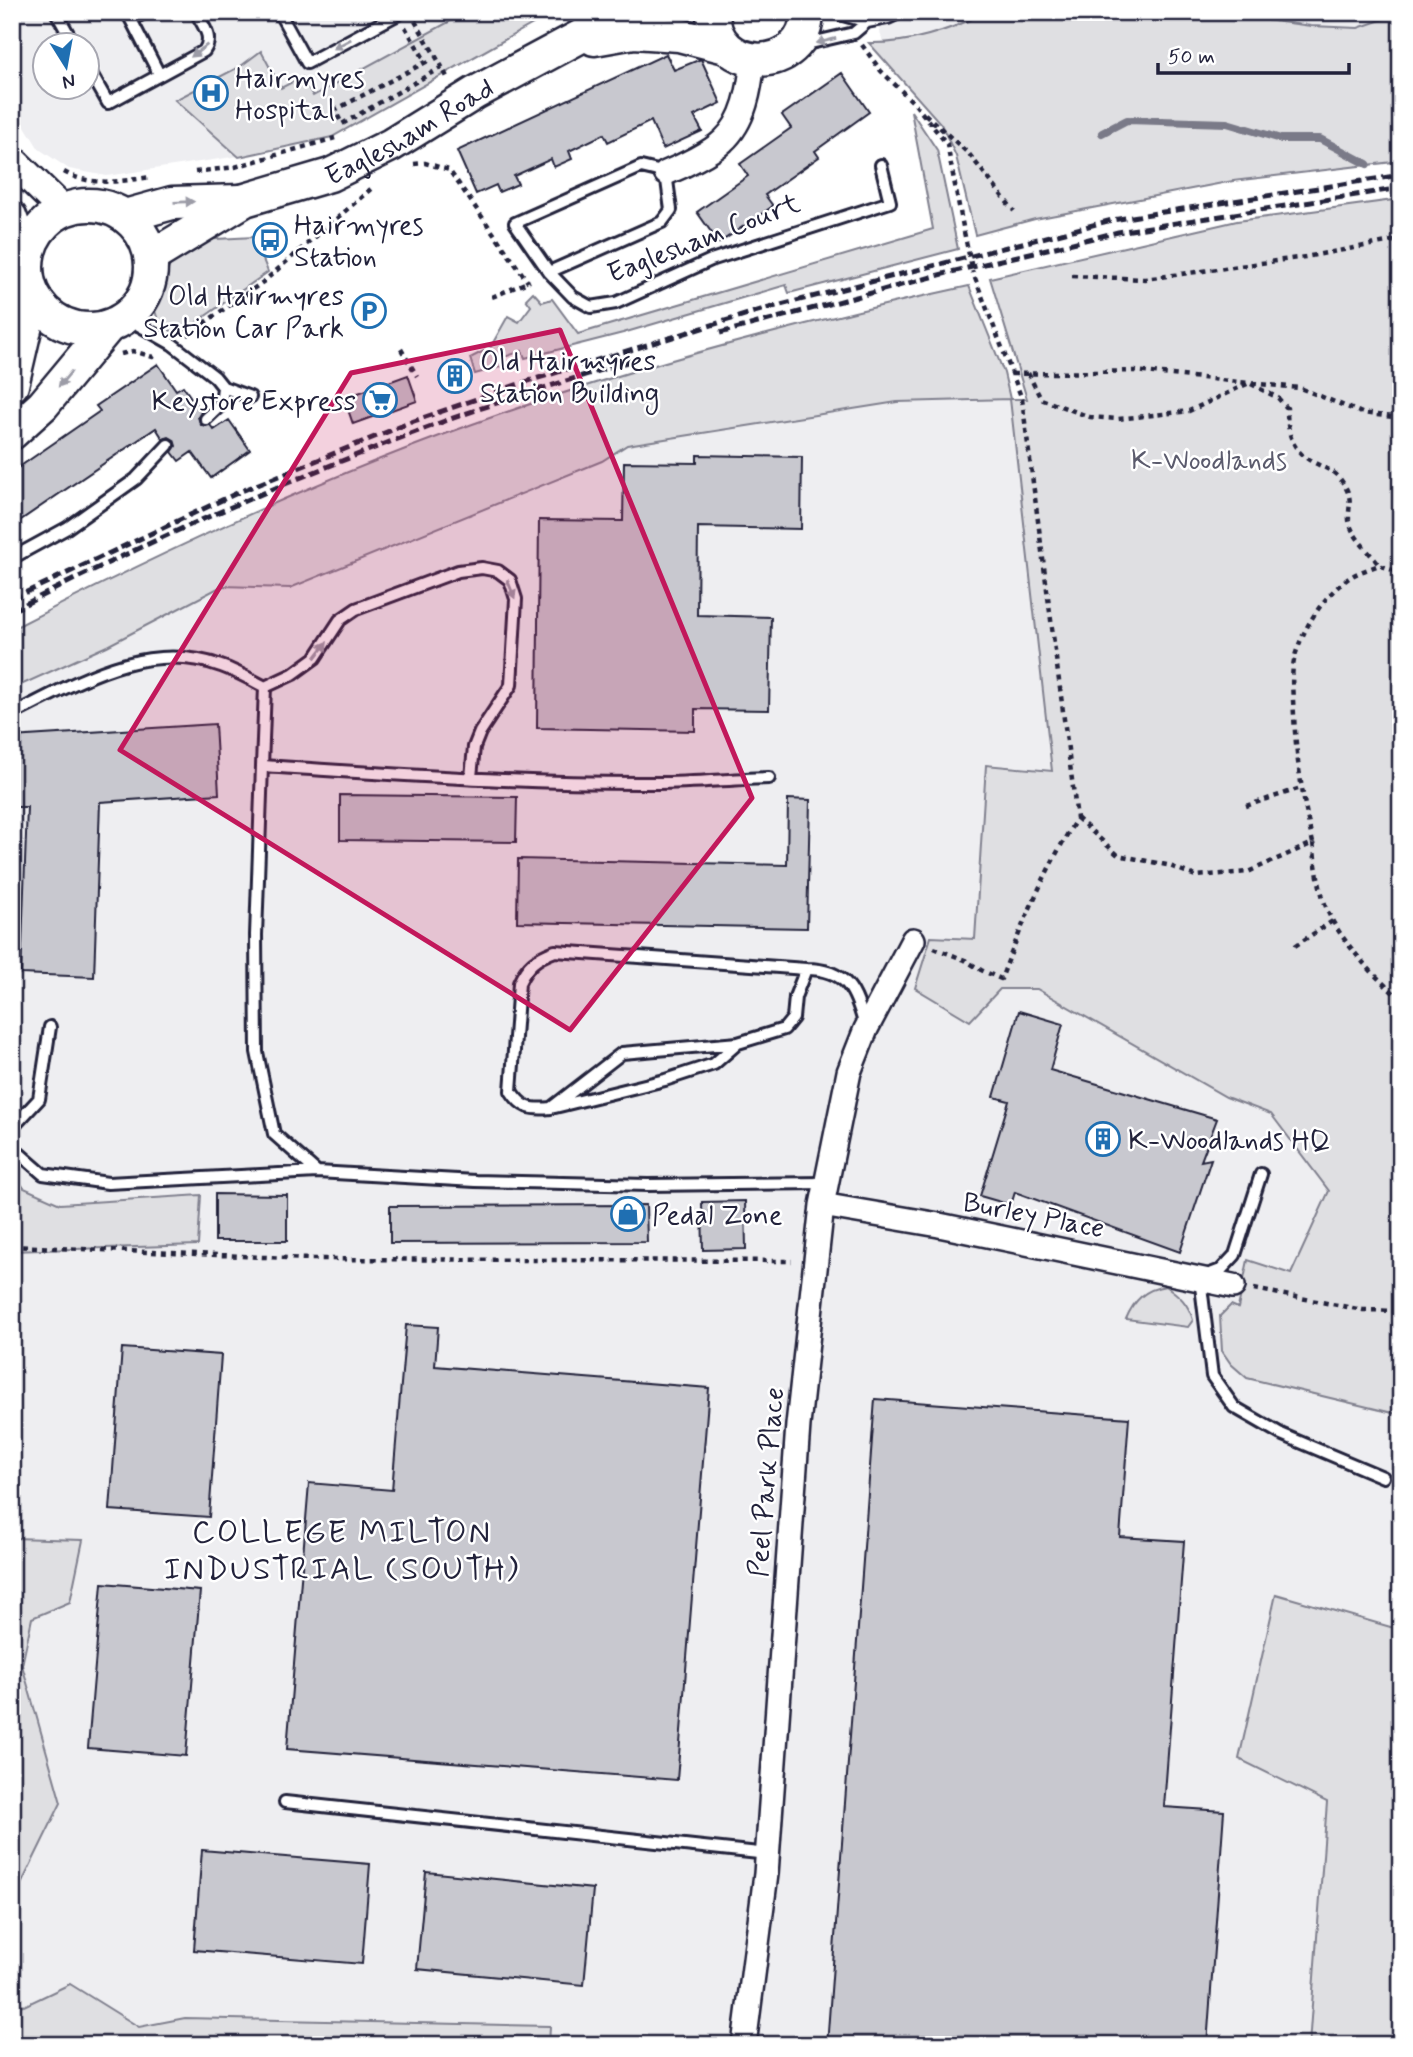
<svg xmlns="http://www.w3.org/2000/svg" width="1413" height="2057" font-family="Mynerve,sans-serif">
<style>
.built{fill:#eeeef1;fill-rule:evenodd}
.green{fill:#dfdfe2;stroke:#80808e;stroke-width:2}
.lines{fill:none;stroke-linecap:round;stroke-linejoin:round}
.stream{stroke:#7a7a88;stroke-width:8}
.building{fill:#c8c8cf;stroke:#22223b;stroke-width:2}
.service-casing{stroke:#22223b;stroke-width:16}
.minor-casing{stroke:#22223b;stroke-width:28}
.tertiary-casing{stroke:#22223b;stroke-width:33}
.secondary-casing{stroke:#22223b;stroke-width:37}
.path{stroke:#22223b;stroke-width:4.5;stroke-dasharray:5 5;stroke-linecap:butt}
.service{stroke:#fff;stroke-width:10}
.minor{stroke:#fff;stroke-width:23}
.tertiary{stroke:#fff;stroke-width:28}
.secondary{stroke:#fff;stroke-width:32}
.rail{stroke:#22223b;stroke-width:5;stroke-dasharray:10 5;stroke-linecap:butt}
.path-bridge{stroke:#22223b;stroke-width:4.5;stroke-dasharray:5 5;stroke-linecap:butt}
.oneway{fill:#9c9ca7}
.marked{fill:#c2185b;fill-opacity:0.2;stroke:#c2185b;stroke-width:5;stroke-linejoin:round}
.labels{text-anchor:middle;stroke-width:5;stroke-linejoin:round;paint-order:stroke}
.poi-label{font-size:28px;fill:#22223b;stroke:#fff;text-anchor:start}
.street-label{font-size:28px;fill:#22223b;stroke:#fff}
.park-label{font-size:28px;fill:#5b5b6d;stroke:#fff}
.quarter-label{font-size:32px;letter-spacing:2px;fill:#22223b;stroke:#fff}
</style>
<rect width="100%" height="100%" fill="#fff"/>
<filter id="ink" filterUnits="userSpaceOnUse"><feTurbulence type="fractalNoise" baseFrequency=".0143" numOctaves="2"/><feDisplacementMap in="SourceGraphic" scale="14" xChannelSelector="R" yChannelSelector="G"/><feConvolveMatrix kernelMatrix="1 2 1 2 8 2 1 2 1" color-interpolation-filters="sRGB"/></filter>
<g filter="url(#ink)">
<path class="built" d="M12 12H554L332 137 273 151 107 176 69 169 39 149 18 115 12 98ZM46 46H88V88H46Z
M875 12H987L955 28 883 43Z
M1207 12H1401V13L1358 28 1311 26Z
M1010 399 1052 772 986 766 975 939 1000 989H1037L1145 1043 1226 1097 1271 1114 1331 1188 1291 1274 1248 1260 1237 1309 1220 1316 1222 1351 1247 1378 1401 1415V1630L1276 1594 1239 1759 1327 1801 1309 2045H549V2026L185 2018 139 2027 70 1984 24 2006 12 2001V1903L60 1803 22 1665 32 1618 83 1540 12 1538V1251L198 1245 201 1196 60 1204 24 1188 12 1171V689L107 646 222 586 290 588 602 461 627 445 897 402Z"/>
<path class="green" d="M467 12H554L332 137 239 157 175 100 241 66 261 51 281 88 302 77 313 96Z
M987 12H1207L1311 26 1358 28 1401 13V161L1233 181 1035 219 975 235 956 156 941 124 869 43C909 44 951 30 987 12Z
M911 111 937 150 958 249 789 293 786 285 623 333 525 358 522 351 504 357 507 365 475 374 470 358 490 348 508 316 519 322 531 306 526 299 533 292 542 302 552 299 578 334 933 229Z
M1401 199V1415L1247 1378 1231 1364 1222 1351 1220 1316 1231 1305 1238 1308 1248 1260 1291 1274 1329 1191 1271 1114 1226 1097 1037 989H1000L970 1021 915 988 931 937 975 939 986 765 1052 771 1010 399 897 402 627 445 602 461 290 588 222 586 107 646 12 689V629C170 548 333 472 501 414 654 361 811 320 969 286L1004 373 1010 399H1027L990 278 1237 221Z
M254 237 268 272 177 336 158 320 153 305 170 265 181 250 197 240Z
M12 1171 24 1188 60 1204 201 1195 198 1245 12 1251Z
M1166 1286C1180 1296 1188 1303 1193 1320L1188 1327 1126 1319C1134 1300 1145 1289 1166 1286Z
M12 1538 83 1540 70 1602 32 1618 22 1665 61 1803 12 1903Z
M1276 1594 1401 1630V2045H1309L1327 1802 1239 1759Z
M70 1984 139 2027 185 2018 550 2026 549 2045H12V2001L24 2006Z"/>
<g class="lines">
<path class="stream" d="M1102 133 1127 120 1227 123 1281 139H1320L1367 164"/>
</g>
<path class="building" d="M666 54 674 70 701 59 721 103 694 116 702 131 663 149 651 121 608 142 604 134 569 151 572 159 554 167 551 159 514 176 518 184 499 192 496 185 476 194 457 151Z
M842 73 869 112 815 151 819 157 765 195 773 206 719 243 697 212 748 176 740 164 791 128 782 115Z
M158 364 176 390 183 386 201 412 198 417 201 425H210L214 430 229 420 250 450 211 478 192 452 179 461 172 452 176 446 174 440 169 437 163 439 156 428 12 526V472L100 411 96 406Z
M408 375 417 401 353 424 344 398Z
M697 455 802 457 801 529 698 527 697 615 771 617 769 710 695 709V731L537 728 539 520 623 521 624 462 697 463Z
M215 724 219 794 100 802 94 977 21 974 27 807H12V737Z
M340 795 517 797 516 842 340 840Z
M788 799 810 800 807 928 517 922 518 859 787 865Z
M1019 1011 1063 1024 1050 1070 1217 1119 1201 1161 1211 1159 1180 1252 1015 1192 1011 1205 980 1196 1009 1101 994 1097Z
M215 1194 287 1195V1241H215Z
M745 1201 746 1249 703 1250 702 1202Z
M646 1205 647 1242 390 1243V1206Z
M406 1325 438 1327 435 1366 709 1388 677 1780 287 1749 309 1483 392 1490Z
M122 1348 221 1355 209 1517 110 1510Z
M875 1399 1129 1418 1120 1537 1184 1541 1164 1807 1224 1811 1207 2045H827Z
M102 1583 200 1591 186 1756 88 1748Z
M202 1850 370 1864 362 1964 194 1950Z
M426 1872 593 1889 584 1985 417 1969Z"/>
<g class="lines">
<g class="service-casing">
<path id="service" d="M56 12 75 46
M127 12 159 74
M279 12 307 63 402 12
M131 20 146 12
M867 22 888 18 901 12
M802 45 854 33 867 22 833 12
M88 68 108 103 204 51C214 37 203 26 196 12
M641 167 666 173 671 210 662 222 549 272 515 223Z
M549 272 573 297 591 307 616 303 711 260 890 202 881 165
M126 318 172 344 215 377 223 387 250 397
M206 419 221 405 223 387
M12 558 67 528 136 479 168 445
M265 687 293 674 315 658 340 620 356 609 458 571 482 568 498 571 510 580 516 599 511 685 480 732 474 747 471 777
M13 714C78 682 146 639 221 666 236 671 250 679 265 687
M262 766 265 687
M769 778C732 779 694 783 657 783 525 784 393 774 262 766L256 935 257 1052 274 1134 317 1172 475 1181 648 1185 827 1183
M806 969 555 951C536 958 527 965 519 983L511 1091C522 1108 530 1110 551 1108L622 1053 738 1043 784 1029 793 1018 795 997 806 969C847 969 856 991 865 1027
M50 1027 39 1099 13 1127 12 1147 43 1174 108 1183 317 1172
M555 1107 665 1080 714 1064 738 1043
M1261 1174 1235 1255 1221 1270 1200 1278 1212 1376 1234 1407 1281 1434 1383 1477
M285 1802 768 1854"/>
</g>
<g class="minor-casing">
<path id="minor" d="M666 173C681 167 712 152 723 141 745 121 750 88 753 60
M822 1205 939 1225 1233 1286
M744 2045 766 1874 798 1425 822 1205 849 1072 866 1029 913 940"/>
</g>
<g class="tertiary-casing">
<path id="tertiary" d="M12 160 64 211
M12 216 28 259"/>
</g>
<g class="secondary-casing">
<g id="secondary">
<path d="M713 12C713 76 807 75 807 12"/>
<path d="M594 39 634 32 679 35 726 47"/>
<circle cx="89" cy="267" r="62"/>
<path d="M125 216 172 203 241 201"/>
<path id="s1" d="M151 257 245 200 330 175 391 145 475 93 626 12"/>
<path d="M12 385 33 295"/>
<path d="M12 433 43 405 108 327"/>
</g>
</g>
<path class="path" d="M415 21 442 67
M405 27 426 62 335 110 342 124 442 67 447 77
M862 45 881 71 914 103 947 144 964 232
M925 114 969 154 1014 211
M12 117 20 135
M414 164 425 163 449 170 528 282
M64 172C91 187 122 181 151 177
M195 172 235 167 335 138
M1072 276 1145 279 1305 257 1392 241 1401 242
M492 297 530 281
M187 335 263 282 372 188
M401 349 417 376
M121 354 133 351 153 357 156 355
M1028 373 1041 399 1090 417 1118 419 1189 411 1249 383 1300 388 1362 413 1401 418
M1012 374 1134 371 1249 383 1278 398 1287 408C1287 431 1291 451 1313 462 1326 469 1335 470 1343 483 1354 500 1348 505 1349 520 1351 536 1370 552 1379 565
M1246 806 1301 788
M1077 818 1118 855 1167 865 1196 876 1248 872 1313 843C1316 866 1319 890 1328 912 1341 941 1376 979 1401 999
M1313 843C1303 800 1296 759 1294 715 1293 696 1290 675 1295 656 1304 626 1326 591 1354 575 1362 571 1371 568 1379 565L1401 573
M1295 946 1334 920
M934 948 965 960 981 970 1001 979C1022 924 1046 868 1077 818L1022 399 973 273
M12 1246 310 1259 792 1261
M1254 1289 1363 1310 1401 1311"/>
<use href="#service" class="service"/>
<use href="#minor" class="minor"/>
<use href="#tertiary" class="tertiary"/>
<use href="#secondary" class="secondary"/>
<path class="rail" d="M720 333 947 273 1118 232 1401 188
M12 599 239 492 414 421 519 384 761 310 1112 220 1401 175
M12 611C142 543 279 484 416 432 487 404 561 383 633 360"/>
<path class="path-bridge" d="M964 232 973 273"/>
</g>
<defs><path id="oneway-solid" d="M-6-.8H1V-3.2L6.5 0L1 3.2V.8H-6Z" transform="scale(1.75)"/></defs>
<g class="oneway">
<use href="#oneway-solid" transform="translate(826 41) rotate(166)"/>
<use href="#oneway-solid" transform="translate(342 44) rotate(152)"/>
<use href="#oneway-solid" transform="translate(199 51) rotate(143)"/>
<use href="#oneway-solid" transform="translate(184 202) rotate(-2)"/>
<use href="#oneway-solid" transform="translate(65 379) rotate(130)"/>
<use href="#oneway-solid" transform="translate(511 589) rotate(68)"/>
<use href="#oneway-solid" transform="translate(321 650) rotate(-52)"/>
</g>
</g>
<path class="marked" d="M560 330 752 798 570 1030 120 750 351 373Z"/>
<defs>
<g id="hospital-ring" transform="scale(1.75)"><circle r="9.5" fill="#fff" stroke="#1f6fb2" stroke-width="1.5"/><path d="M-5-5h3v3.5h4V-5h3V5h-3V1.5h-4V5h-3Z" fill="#1f6fb2"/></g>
<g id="bus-ring" transform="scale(1.75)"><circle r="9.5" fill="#fff" stroke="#1f6fb2" stroke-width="1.5"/><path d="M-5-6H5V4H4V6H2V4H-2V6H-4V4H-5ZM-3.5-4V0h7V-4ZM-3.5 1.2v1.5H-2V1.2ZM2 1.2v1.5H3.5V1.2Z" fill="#1f6fb2"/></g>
<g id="parking-ring" transform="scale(1.75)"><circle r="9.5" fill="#fff" stroke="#1f6fb2" stroke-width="1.5"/><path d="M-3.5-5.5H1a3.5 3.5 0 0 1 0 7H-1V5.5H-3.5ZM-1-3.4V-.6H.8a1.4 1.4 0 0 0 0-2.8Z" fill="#1f6fb2"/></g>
<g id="building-ring" transform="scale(1.75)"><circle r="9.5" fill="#fff" stroke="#1f6fb2" stroke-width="1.5"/><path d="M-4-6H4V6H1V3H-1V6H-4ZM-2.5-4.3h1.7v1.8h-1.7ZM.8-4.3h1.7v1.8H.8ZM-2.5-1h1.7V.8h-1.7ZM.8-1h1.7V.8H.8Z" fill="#1f6fb2"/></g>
<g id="supermarket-ring" transform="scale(1.75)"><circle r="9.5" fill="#fff" stroke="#1f6fb2" stroke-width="1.5"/><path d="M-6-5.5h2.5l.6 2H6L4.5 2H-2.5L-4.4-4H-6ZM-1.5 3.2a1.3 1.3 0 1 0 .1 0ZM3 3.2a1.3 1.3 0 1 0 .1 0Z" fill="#1f6fb2"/></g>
<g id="shop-ring" transform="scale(1.75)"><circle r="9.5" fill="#fff" stroke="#1f6fb2" stroke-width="1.5"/><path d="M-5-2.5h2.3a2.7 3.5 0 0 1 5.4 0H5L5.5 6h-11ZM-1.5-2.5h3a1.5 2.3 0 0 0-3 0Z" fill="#1f6fb2"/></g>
</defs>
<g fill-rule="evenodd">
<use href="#hospital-ring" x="211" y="93"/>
<use href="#bus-ring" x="270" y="240"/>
<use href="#parking-ring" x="369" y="311"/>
<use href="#building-ring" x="455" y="376"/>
<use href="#supermarket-ring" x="380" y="400"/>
<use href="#building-ring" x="1103" y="1139"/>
<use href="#shop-ring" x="628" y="1214"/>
</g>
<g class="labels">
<g class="poi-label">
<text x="235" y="87">Hairmyres<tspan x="235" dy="32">Hospital</tspan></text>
<text x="294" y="234">Hairmyres<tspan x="294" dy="32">Station</tspan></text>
<text x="344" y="305" text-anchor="end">Old Hairmyres<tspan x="344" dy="32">Station Car Park</tspan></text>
<text x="480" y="370">Old Hairmyres<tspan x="480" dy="32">Station Building</tspan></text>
<text x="356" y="410" text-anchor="end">Keystore Express</text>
<text x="1128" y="1149">K-Woodlands HQ</text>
<text x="652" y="1224">Pedal Zone</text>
</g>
<g class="street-label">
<text dy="10" stroke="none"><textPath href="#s1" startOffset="289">Eaglesham Road</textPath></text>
<text transform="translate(703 237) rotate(-21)" y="10">Eaglesham Court</text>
<text transform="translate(1034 1214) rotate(11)" y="10">Burley Place</text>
<text transform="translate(765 1482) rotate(-85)" y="10">Peel Park Place</text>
</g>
<g class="park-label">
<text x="1209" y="469">K-Woodlands</text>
</g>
<g class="quarter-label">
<text x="342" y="1542">COLLEGE MILTON<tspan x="342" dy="37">INDUSTRIAL (SOUTH)</tspan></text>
</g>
</g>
<rect width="1413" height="2057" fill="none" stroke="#fff" stroke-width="42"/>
<rect x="21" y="21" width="1371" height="2015" fill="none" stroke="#22223b" stroke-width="2.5" filter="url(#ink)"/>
<g transform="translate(66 66) rotate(169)"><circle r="33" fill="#ffffff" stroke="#a7a7b1" stroke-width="2"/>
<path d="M0-5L12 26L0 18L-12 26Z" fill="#1f6fb2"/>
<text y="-10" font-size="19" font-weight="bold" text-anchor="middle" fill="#22223b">N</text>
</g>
<path d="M1158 63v10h191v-10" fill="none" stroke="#22223b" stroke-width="3.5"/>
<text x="1168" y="63" font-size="21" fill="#22223b" stroke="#ffffff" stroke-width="5" paint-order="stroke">50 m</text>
</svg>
